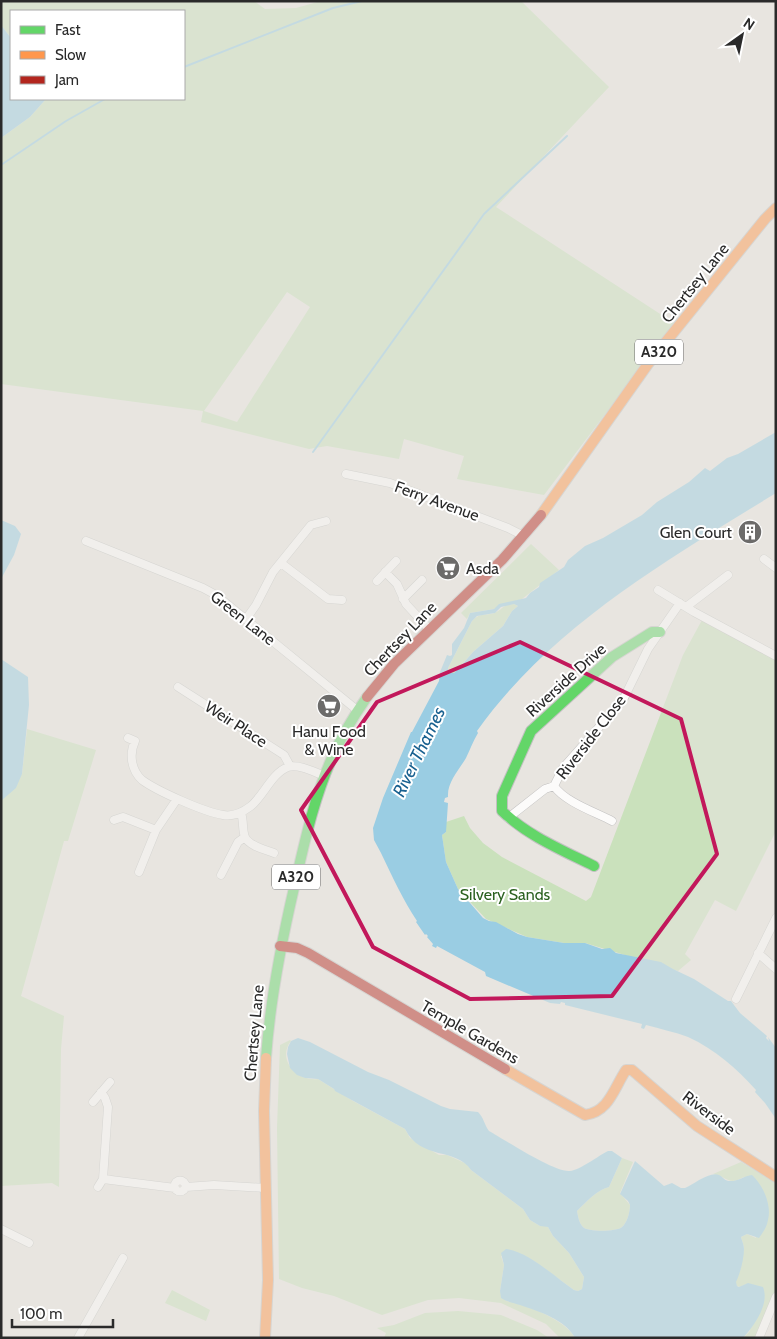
<svg xmlns="http://www.w3.org/2000/svg" width="777" height="1339" font-family="Cabin,sans-serif">
<style>
.green{fill:#cae1bc;fill-rule:evenodd}
.water{fill:#9acde3;fill-rule:evenodd}
.lines{fill:none;stroke-linecap:round;stroke-linejoin:round}
.stream{stroke:#9acde3;stroke-width:2}
.street-casing{stroke:#c2c1c1;stroke-width:9}
.fast-casing{stroke:#c2c1c1;stroke-width:12}
.slow-casing{stroke:#c2c1c1;stroke-width:12}
.jam-casing{stroke:#c2c1c1;stroke-width:12}
.street{stroke:#fcfbfa;stroke-width:8}
.fast{stroke:#63d668;stroke-width:10}
.slow{stroke:#ff974d;stroke-width:10}
.jam{stroke:#b3261e;stroke-width:10}
.marked{fill:none;stroke:#c2185b;stroke-width:4;stroke-linejoin:round}
.labels{text-anchor:middle;dominant-baseline:central;stroke-width:4;stroke-linejoin:round;paint-order:stroke}
.shield{fill:#fff;stroke:#6a6a6a;stroke-width:1}
.shield-label{font-size:15px;font-weight:bold;fill:#2a2a2a}
.street-label{font-size:16px;fill:#2a2a2a;stroke:#fff}
.poi-label{font-size:16px;fill:#2a2a2a;stroke:#fff;text-anchor:end}
.park-label{font-size:16px;fill:#2b6120;stroke:#fff}
.water-label{font-size:18px;font-style:italic;fill:#196190;stroke:#fff}
</style>
<rect width="100%" height="100%" fill="#e8e5e0"/>
<path class="green" d="M 1,1 L 254,1 L 265,9 L 296,8 L 321,1 L 521,1 L 609,87 L 496,207 L 674,323 L 544,495 L 457,479 L 464,456 L 404,439 L 399,459 L 327,446 L 309,449 L 201,422 L 203,411 L 1,384 L 1,138 L 30,117 L 46,99 L 184,99 L 184,11 L 11,11 L 11,38 L 1,25 ZM 287,292 L 310,307 L 237,422 L 204,411 Z
M 531,544 L 559,570 L 522,599 L 494,609 L 470,613 L 467,619 L 461,613 Z
M 507,605 L 514,604 L 518,606 L 512,611 L 503,626 L 473,652 L 454,673 L 448,673 L 448,668 L 472,621 C 481,611 488,617 496,612 C 501,610 502,607 507,605 Z
M 702,620 L 776,660 L 776,831 L 736,911 L 715,900 L 685,954 L 691,960 L 678,971 L 585,943 L 564,943 L 527,937 L 486,919 L 458,889 L 446,862 L 442,835 L 446,832 L 446,822 L 464,816 L 470,828 L 483,843 L 502,857 L 586,901 L 591,897 L 683,655 Z
M 27,729 L 96,750 L 68,841 L 64,841 L 21,996 L 64,1016 L 61,1049 L 59,1187 L 52,1183 L 1,1186 L 1,800 L 22,774 Z
M 290,1040 L 291,1041 C 276,1060 298,1082 318,1079 L 353,1101 L 405,1129 L 410,1138 L 439,1155 L 447,1155 L 467,1164 L 471,1170 L 523,1209 L 530,1220 L 540,1226 L 546,1226 L 548,1227 L 553,1236 L 569,1253 L 584,1277 L 582,1289 L 578,1291 L 574,1290 L 534,1261 L 501,1256 L 504,1265 L 500,1291 L 506,1301 C 525,1304 566,1320 575,1338 L 560,1338 L 546,1324 L 501,1303 L 459,1298 L 428,1300 L 382,1315 L 334,1296 L 302,1288 L 279,1279 L 277,1128 L 280,1045 Z
M 622,1158 L 633,1162 L 620,1193 L 630,1205 C 630,1212 627,1223 622,1227 C 616,1232 588,1232 583,1227 C 579,1223 578,1216 577,1211 C 586,1202 597,1190 609,1187 Z
M 741,1162 L 776,1183 L 776,1298 L 763,1338 L 743,1338 L 750,1331 L 746,1284 L 740,1287 L 737,1286 L 735,1282 L 741,1267 L 744,1247 L 741,1237 L 747,1234 L 756,1238 L 744,1177 C 728,1186 728,1177 713,1174 Z
M 172,1290 L 210,1310 L 206,1321 L 165,1303 Z
M 458,1311 L 501,1315 L 537,1330 L 549,1338 L 384,1338 L 386,1333 L 377,1328 L 394,1325 L 425,1313 Z"/>
<path class="water" d="M 1,25 L 11,38 L 11,99 L 46,99 L 30,117 L 1,138 Z
M 776,432 L 776,493 C 664,562 551,627 477,731 L 478,733 C 473,741 470,750 466,758 C 459,770 447,782 448,797 L 445,798 L 444,802 L 448,803 L 446,832 L 442,835 L 446,862 L 458,889 L 483,918 L 489,921 L 496,922 L 518,934 L 527,937 L 564,943 L 585,943 L 602,949 L 610,948 L 616,953 L 661,962 L 673,969 L 694,979 L 728,1001 L 731,1001 L 740,1013 L 767,1036 L 766,1038 L 769,1041 L 768,1037 L 776,1048 L 776,1119 L 765,1103 L 755,1092 L 756,1090 C 736,1068 716,1050 688,1037 C 675,1032 660,1029 646,1025 L 644,1029 L 641,1028 L 642,1024 L 565,1005 L 565,1003 L 561,1002 L 560,1004 L 550,1003 L 486,976 L 485,972 L 437,946 L 436,948 L 432,946 L 433,944 L 427,937 L 428,936 L 426,934 L 425,935 L 416,922 L 417,921 C 403,900 393,878 381,853 L 374,840 L 373,828 L 383,798 L 411,732 L 412,732 L 439,681 L 440,672 L 447,655 L 450,656 L 452,655 L 452,644 L 464,628 L 470,613 L 494,609 L 499,604 L 526,598 L 530,593 L 539,587 L 540,583 L 564,567 L 568,560 L 585,546 L 603,538 L 642,515 L 657,502 L 689,482 L 705,468 L 710,471 L 727,458 L 738,454 ZM 514,604 L 518,606 L 512,611 L 503,626 L 473,652 L 459,668 L 454,673 L 448,673 L 448,668 L 472,621 L 477,616 L 495,613 L 501,607 Z
M 1,520 L 15,526 L 21,534 L 14,555 L 1,579 Z
M 1,659 L 28,677 L 29,705 L 22,774 L 16,788 L 1,801 Z
M 298,1038 L 310,1042 L 368,1072 L 389,1080 L 441,1106 L 450,1109 L 478,1112 C 484,1118 484,1124 489,1131 C 505,1140 555,1173 570,1171 C 580,1170 598,1156 608,1151 L 612,1151 L 622,1158 L 609,1187 C 597,1190 586,1202 577,1211 C 578,1216 579,1223 583,1227 C 588,1232 616,1232 622,1227 C 627,1223 630,1212 630,1205 L 628,1201 L 620,1194 L 635,1161 L 664,1186 L 672,1183 L 681,1188 L 685,1188 C 694,1184 710,1171 719,1175 C 723,1177 725,1181 729,1181 C 737,1182 744,1176 752,1175 C 763,1185 772,1205 768,1220 C 767,1227 763,1232 759,1238 L 747,1234 L 741,1237 C 742,1241 744,1245 744,1249 C 744,1259 740,1274 736,1282 L 737,1286 L 739,1287 L 748,1283 L 763,1287 C 770,1304 754,1326 743,1338 L 575,1338 C 566,1320 538,1311 520,1305 C 514,1303 507,1302 501,1298 L 500,1291 L 504,1265 L 501,1253 L 506,1249 C 529,1252 555,1277 574,1290 L 578,1291 L 582,1289 L 584,1277 L 569,1253 L 553,1236 L 548,1227 L 540,1226 L 530,1220 L 523,1209 L 471,1170 C 456,1147 421,1161 405,1129 L 335,1091 L 334,1089 L 318,1079 L 305,1078 L 297,1075 L 290,1068 L 287,1054 L 288,1047 L 291,1041 Z"/>
<g class="lines">
<path class="stream" d="M 184,67 L 333,8 L 362,1
M 1,165 L 66,121 L 105,99
M 313,452 L 484,214 L 567,136"/>
<g class="street-casing">
<path id="street" d="M 346,474 L 390,483 L 508,528 L 524,536
M 86,541 L 203,588 L 216,595 L 357,710
M 764,559 L 776,568
M 281,563 L 328,599 L 342,600
M 385,572 L 397,584 L 406,604 L 429,629
M 377,581 L 396,561
M 658,590 L 694,612 L 776,656
M 403,599 L 422,580
M 686,607 L 728,575
M 246,619 L 256,605 L 273,572 L 311,525 L 326,521
M 178,687 L 284,755 L 290,766
M 128,738 L 135,741 C 129,754 131,770 142,780 C 157,791 204,812 223,815 C 233,817 243,812 251,806 C 264,795 272,773 288,767 C 299,764 314,772 325,776
M 241,813 C 244,821 242,830 245,837 C 249,846 266,850 274,853
M 508,818 L 545,789 L 554,786
M 114,820 L 123,817 L 156,830
M 612,821 C 595,812 565,802 554,786 L 563,768 L 623,700 L 648,649 L 680,603
M 139,872 L 156,830 L 177,799
M 221,875 L 238,842 L 245,837
M 758,953 L 776,969
M 736,999 L 776,918
M 93,1102 L 110,1082
M 103,1179 L 175,1188
M174.5 1186a5.5 5.5 0 1 1 11 0a5.5 5.5 0 1 1-11 0Z
M 98,1187 L 103,1179 L 108,1107 L 105,1098 L 101,1092
M 186,1187 L 214,1185 L 266,1188
M 1,1229 L 29,1243
M 78,1338 L 123,1258
M 759,1338 L 776,1297"/>
</g>
<g class="fast-casing">
<path id="fast" d="M 594,866 C 562,850 528,836 502,811 L 502,796 L 531,731 L 612,657 L 652,632 L 660,632
M 266,1058 C 270,1000 281,944 294,888 C 304,845 313,801 331,760 C 341,737 353,717 367,697"/>
</g>
<g class="slow-casing">
<path id="slow" d="M 541,515 L 648,364 L 765,219 L 776,208
M 505,1069 L 585,1115 C 609,1112 614,1088 626,1070 L 632,1070 L 697,1126 L 776,1177
M 265,1338 L 268,1280 L 264,1111 L 266,1058"/>
</g>
<g class="jam-casing">
<path id="jam" d="M 367,697 L 394,664 L 502,560 L 541,515
M 280,946 L 297,948 L 308,953 L 505,1069"/>
</g>
<use href="#street" class="street"/>
<use href="#fast" class="fast"/>
<use href="#slow" class="slow"/>
<use href="#jam" class="jam"/>
</g>
<path d="M0 0H777V1339H0ZM 520,642 L 681,719 L 717,854 L 612,996 L 470,999 L 373,947 L 301,810 L 377,702 Z" fill="#e8e5e0" fill-opacity=".55" fill-rule="evenodd"/>
<path class="marked" d="M 520,642 L 681,719 L 717,854 L 612,996 L 470,999 L 373,947 L 301,810 L 377,702 Z"/>
<defs>
<g id="building-disc" transform="scale(1.25)"><circle r="9.5" fill="#6c6b6a" stroke="#fff"/><path d="M-4-6H4V6H1V3H-1V6H-4ZM-2.5-4.3h1.7v1.8h-1.7ZM.8-4.3h1.7v1.8H.8ZM-2.5-1h1.7V.8h-1.7ZM.8-1h1.7V.8H.8Z" fill="#fff"/></g>
<g id="supermarket-disc" transform="scale(1.25)"><circle r="9.5" fill="#6c6b6a" stroke="#fff"/><path d="M-6-5.5h2.5l.6 2H6L4.5 2H-2.5L-4.4-4H-6ZM-1.5 3.2a1.3 1.3 0 1 0 .1 0ZM3 3.2a1.3 1.3 0 1 0 .1 0Z" fill="#fff"/></g>
</defs>
<g fill-rule="evenodd">
<use href="#building-disc" x="750" y="532"/>
<use href="#supermarket-disc" x="448" y="568"/>
<use href="#supermarket-disc" x="329" y="706"/>
</g>
<g class="labels">
<g class="shield">
<rect x="635" y="339.5" width="48" height="25" rx="4"/>
<rect x="272" y="864.5" width="48" height="25" rx="4"/>
</g>
<g class="shield-label">
<text x="659" y="352">A320</text>
<text x="296" y="877">A320</text>
</g>
<g class="street-label">
<text transform="translate(695 283) rotate(-51)">Chertsey Lane</text>
<text transform="translate(437 501) rotate(20)">Ferry Avenue</text>
<text transform="translate(243 618) rotate(38)">Green Lane</text>
<text transform="translate(400 639) rotate(-46)">Chertsey Lane</text>
<text transform="translate(566 680) rotate(-42)">Riverside Drive</text>
<text transform="translate(236 724) rotate(33)">Weir Place</text>
<text transform="translate(591 737) rotate(-52)">Riverside Close</text>
<text transform="translate(470 1032) rotate(30)">Temple Gardens</text>
<text transform="translate(254 1033) rotate(-85)">Chertsey Lane</text>
<text transform="translate(709 1113) rotate(37)">Riverside</text>
</g>
<g class="poi-label">
<text x="732" y="532">Glen Court</text>
<text x="466" y="568" text-anchor="start">Asda</text>
<text x="329" y="731" text-anchor="middle">Hanu Food<tspan x="329" dy="18">&amp; Wine</tspan></text>
</g>
<g class="park-label">
<text x="505" y="894">Silvery Sands</text>
</g>
<g class="water-label">
<text transform="translate(419 752) rotate(-64)">River Thames</text>
</g>
</g>
<rect width="777" height="1339" fill="none" stroke="#2a2a2a" stroke-width="5"/>
<rect x="10" y="10" width="175" height="90" fill="#ffffff" stroke="#aaaaaa"/>
<rect x="20" y="26" width="25" height="8" fill="#63d668" stroke="#aaaaaa"/>
<text x="55" y="35" font-size="15" fill="#2a2a2a">Fast</text>
<rect x="20" y="51" width="25" height="8" fill="#ff974d" stroke="#aaaaaa"/>
<text x="55" y="60" font-size="15" fill="#2a2a2a">Slow</text>
<rect x="20" y="76" width="25" height="8" fill="#b3261e" stroke="#aaaaaa"/>
<text x="55" y="85" font-size="15" fill="#2a2a2a">Jam</text>
<g transform="translate(742 35) rotate(33)" stroke="#ffffff" stroke-width="4" paint-order="stroke">
<path d="M0-4L9 19L0 12L-9 19Z" fill="#2a2a2a"/>
<text y="-8" font-size="14" font-weight="bold" text-anchor="middle" fill="#2a2a2a">N</text>
</g>
<path d="M12 1319v8h101v-8" fill="none" stroke="#2a2a2a" stroke-width="2.5"/>
<text x="20" y="1319" font-size="15" fill="#2a2a2a" stroke="#ffffff" stroke-width="4" paint-order="stroke">100 m</text>
</svg>
